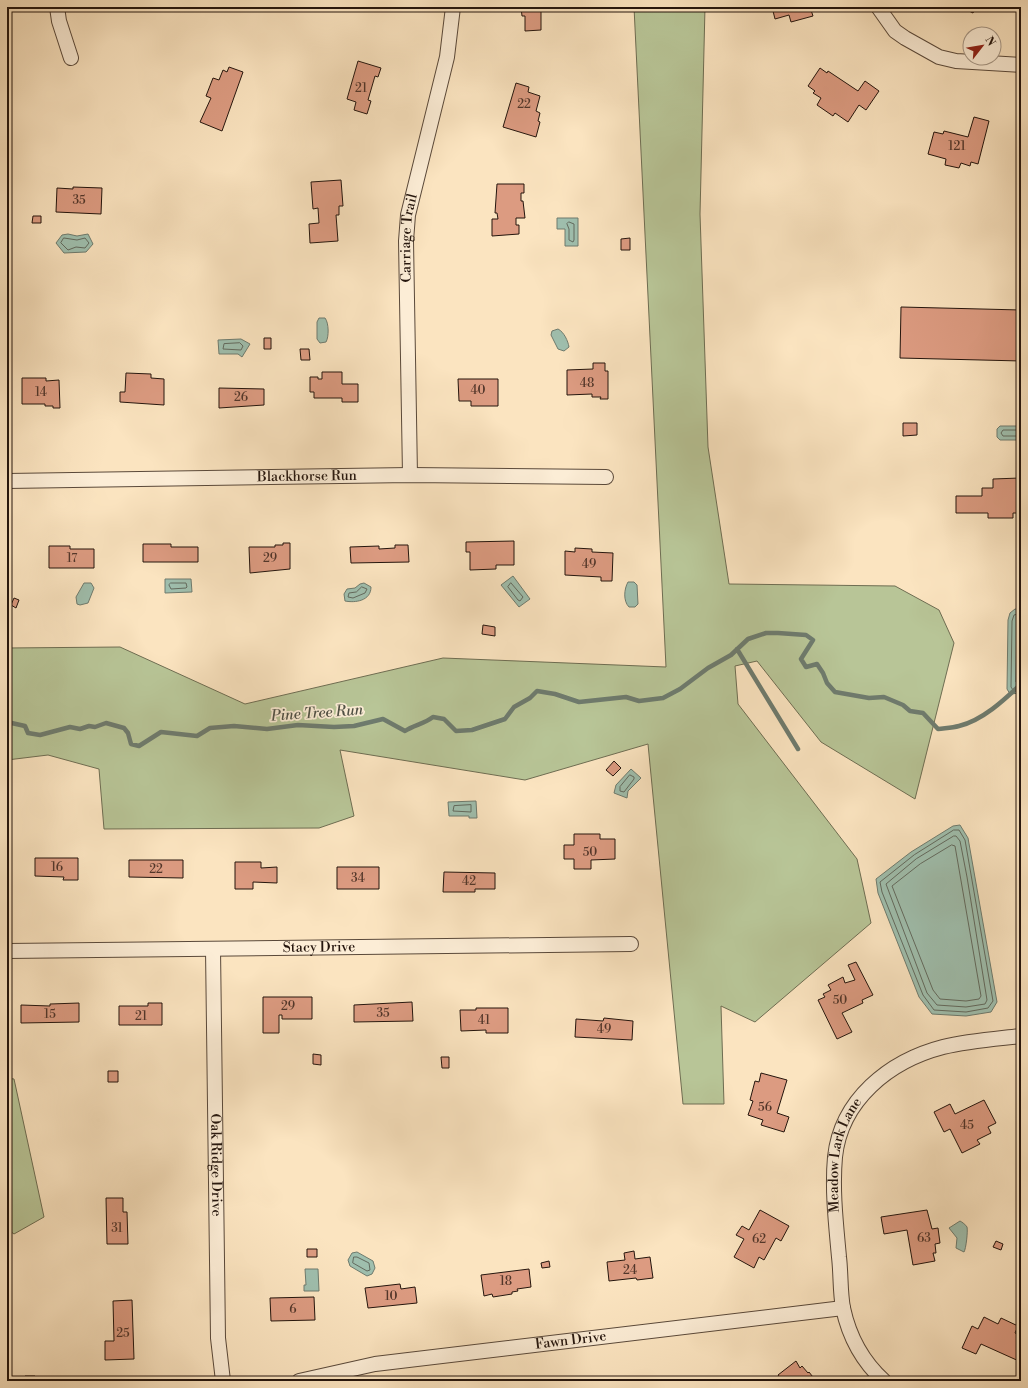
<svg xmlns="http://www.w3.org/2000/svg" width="1028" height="1388" font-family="'Libre Bodoni',serif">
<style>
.green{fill:#b8c597;stroke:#6e6d52}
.water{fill:#9fbfae;stroke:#6e7b6e}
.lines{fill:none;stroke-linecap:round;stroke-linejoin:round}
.shore{stroke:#626a5e;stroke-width:1}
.stream{stroke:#6e7b6e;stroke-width:4.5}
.building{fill:#dc9b81;stroke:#24150d}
.minor-casing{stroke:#5a493a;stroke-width:16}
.minor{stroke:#fcedd6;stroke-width:14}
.labels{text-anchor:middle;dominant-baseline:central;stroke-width:3.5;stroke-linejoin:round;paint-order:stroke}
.number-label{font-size:12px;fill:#52362a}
.street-label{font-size:14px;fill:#24150d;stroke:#fcedd6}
.water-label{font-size:15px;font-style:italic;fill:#4f5045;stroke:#fcedd6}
</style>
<rect width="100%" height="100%" fill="#fbe4c0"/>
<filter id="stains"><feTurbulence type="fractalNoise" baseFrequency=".005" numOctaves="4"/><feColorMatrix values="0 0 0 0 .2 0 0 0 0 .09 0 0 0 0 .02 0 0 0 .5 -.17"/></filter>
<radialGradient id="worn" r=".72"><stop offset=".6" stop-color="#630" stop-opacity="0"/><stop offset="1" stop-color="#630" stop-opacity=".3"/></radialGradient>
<path class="green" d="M 634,7 L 705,7 L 700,214 L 708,447 L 729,584 L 895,586 L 939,610 L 954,643 L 915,799 L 821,742 L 757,661 L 735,666 L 738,704 L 857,859 L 871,923 L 755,1022 L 721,1006 L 724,1104 L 683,1104 L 648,744 L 525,780 L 340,750 L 354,816 L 319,828 L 104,829 L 99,769 L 48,755 L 7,760 L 7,648 L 120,647 L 245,704 L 443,658 L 666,667 Z
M 7,1078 L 14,1079 L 44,1217 L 14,1234 L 7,1229 Z"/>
<path class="water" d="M 557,218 L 578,218 L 578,246 L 565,246 L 565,229 L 557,229 Z
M 68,234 L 77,236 L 88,234 L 93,244 L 86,252 L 64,253 L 56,243 L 62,235 Z
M 319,318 L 325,318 C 329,323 329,337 326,342 L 320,343 L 317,339 L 317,322 Z
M 558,329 C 564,332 568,341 569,347 L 564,351 L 558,349 L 551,335 L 552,331 Z
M 241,339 L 250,344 L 242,357 L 238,354 L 219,354 L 218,340 Z
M 1000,426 L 1021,426 L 1021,440 L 1000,440 L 997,437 L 997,429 Z
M 513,576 L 530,599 L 519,607 L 501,585 Z
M 165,579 L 191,579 L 192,592 L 165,593 Z
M 628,582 L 634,582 L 637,585 L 638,604 L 635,607 L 629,607 C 623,601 624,589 628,582 Z
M 84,583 L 91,583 L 94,588 L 88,603 L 80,605 L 77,604 L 76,597 Z
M 364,583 L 371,587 C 371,601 355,603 345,601 L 344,594 L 347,589 L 355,588 L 360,584 Z
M 1015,609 L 1021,609 L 1021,693 L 1010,694 L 1007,689 L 1008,620 L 1010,613 Z
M 631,769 L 641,778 L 628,791 L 627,798 L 614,793 L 616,785 Z
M 476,801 L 477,818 L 469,818 L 469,816 L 449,816 L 448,802 Z
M 960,825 L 968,838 L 997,1002 L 991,1012 L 966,1016 L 932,1014 L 919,997 L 878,893 L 876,879 L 911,852 L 953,826 Z
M 960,1221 C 962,1222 966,1225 967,1227 C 968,1231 966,1249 964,1252 L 956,1248 L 957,1238 L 949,1228 Z
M 357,1252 L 373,1261 L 375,1268 L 372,1274 L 367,1276 L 350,1266 L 348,1260 L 352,1253 Z
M 305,1269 L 318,1269 L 319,1291 L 304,1291 L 304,1285 L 306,1285 Z"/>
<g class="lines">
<path class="shore" d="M 569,222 L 574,224 L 574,240 L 573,242 L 569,240 L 569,229 L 567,224 Z
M 64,238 L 77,240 L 85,238 L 89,243 L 85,248 L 76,247 L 68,250 L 61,243 Z
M 240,343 L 243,346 L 241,350 L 223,349 L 224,344 Z
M 1021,430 L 1003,430 L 1001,433 L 1003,436 L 1021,436
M 171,583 L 186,583 L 187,587 L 186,588 L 171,589 L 169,585 Z
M 511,583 L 523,597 L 520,601 L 518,600 L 508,587 Z
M 362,587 L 367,589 L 365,593 L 353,598 L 348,597 L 349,593 L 356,592 Z
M 1021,613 L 1014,615 L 1012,621 L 1011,687 L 1013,690 L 1021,689
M 1021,618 L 1018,619 L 1017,621 L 1016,682 L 1021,684
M 630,775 L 634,777 L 634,779 L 624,792 L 620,791 L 620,787 Z
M 471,805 L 471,812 L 453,811 L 454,806 Z
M 954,830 L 959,830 L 965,840 L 993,1001 L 988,1008 L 966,1012 L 934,1010 L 923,995 L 882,892 L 880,882 L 914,855 Z
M 954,836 L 956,836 L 960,841 L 967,877 L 987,1000 L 985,1004 L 966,1007 L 937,1005 L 927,993 L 886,884 L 916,859 Z
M 952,845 L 955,846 L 981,996 L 979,999 L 966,1001 L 940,999 L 933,990 L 892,886 L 920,864 Z
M 354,1257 L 357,1257 L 369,1263 L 370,1270 L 367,1271 L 353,1263 Z"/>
<path class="stream" d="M 737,649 L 798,749
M 7,722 L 25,726 L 28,733 L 40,735 L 70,727 L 80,729 L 89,726 L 95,727 L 106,723 L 124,728 L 128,733 L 131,744 L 139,746 L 161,732 L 197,736 L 210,728 L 234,726 L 267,729 L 298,725 L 334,727 L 354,726 L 383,719 L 405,731 C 414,725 424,724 433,717 L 444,719 L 456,731 L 472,730 L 505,719 L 514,707 L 530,698 L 537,691 L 555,694 L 579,702 L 626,697 L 639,701 L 663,698 L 680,689 L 708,668 L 731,655 L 748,639 L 766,633 L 778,633 L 806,635 L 813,640 L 801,659 L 806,667 L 817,664 L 823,673 L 827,683 L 835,692 L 869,698 L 884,697 L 903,705 L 910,711 L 923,713 L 938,729 C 945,728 952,728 959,726 C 983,720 1004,700 1021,684"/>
</g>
<path class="building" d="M 521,7 L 541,7 L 541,30 L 525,31 L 525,16 L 522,16 Z
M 772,7 L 810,7 L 813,16 L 791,22 L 789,15 L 775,19 Z
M 961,7 L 976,7 L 973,13 Z
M 358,61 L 381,68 L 378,77 L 375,76 L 368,100 L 371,101 L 367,114 L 354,110 L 356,102 L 347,99 Z
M 229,67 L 243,72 L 222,131 L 200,122 L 211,98 L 206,96 L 213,78 L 219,80 L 223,70 L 227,72 Z
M 820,68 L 827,73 L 828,71 L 858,91 L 865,81 L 879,91 L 866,110 L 859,105 L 848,122 L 835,113 L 833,116 L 817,105 L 821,98 L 813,93 L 815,91 L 808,86 Z
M 516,83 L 529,87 L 528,92 L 540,96 L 536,111 L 540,113 L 538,121 L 540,122 L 536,137 L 503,127 Z
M 974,117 L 989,121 L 978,164 L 971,162 L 970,166 L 961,163 L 959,168 L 945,165 L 946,159 L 928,154 L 934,132 L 943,134 L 944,131 L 968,137 Z
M 341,180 L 343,206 L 339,206 L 339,215 L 336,215 L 338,241 L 310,243 L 309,224 L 319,223 L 318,208 L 313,209 L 311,182 Z
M 497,184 L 524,184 L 524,193 L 521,193 L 521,201 L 523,201 L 525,218 L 516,218 L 516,225 L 519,225 L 519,234 L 492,236 L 492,219 L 498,219 L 497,213 L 495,213 Z
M 73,187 L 102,188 L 101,214 L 56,212 L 57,188 L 73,189 Z
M 33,216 L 41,216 L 41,223 L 32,223 Z
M 630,238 L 630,250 L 621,250 L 621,239 Z
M 901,307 L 1021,310 L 1021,361 L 900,358 Z
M 264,338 L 271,338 L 271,349 L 264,349 Z
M 300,349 L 309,349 L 310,360 L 301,360 Z
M 593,363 L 605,363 L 605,371 L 608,371 L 608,399 L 600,399 L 601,397 L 592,397 L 592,394 L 567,395 L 567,370 L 593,369 Z
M 322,372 L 342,372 L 342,384 L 358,384 L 358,402 L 342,402 L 342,398 L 314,398 L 314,392 L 310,392 L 310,377 L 318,377 L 318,379 L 322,379 Z
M 126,373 L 151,374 L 151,378 L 164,379 L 164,405 L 120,402 L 120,392 L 125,392 Z
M 22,378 L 46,378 L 46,381 L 59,380 L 60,408 L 53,408 L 53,406 L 45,406 L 45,404 L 22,404 Z
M 458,379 L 498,379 L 498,406 L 471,406 L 471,401 L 459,401 Z
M 219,388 L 264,389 L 264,405 L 219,408 Z
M 903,423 L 917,423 L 917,435 L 903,436 Z
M 1020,478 L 1021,506 L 1018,506 L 1018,513 L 1013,513 L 1013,518 L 988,518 L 988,513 L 956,513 L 956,496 L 982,496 L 982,488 L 993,488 L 993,479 Z
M 514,541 L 514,565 L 496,565 L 496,569 L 470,570 L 470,552 L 466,552 L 466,542 Z
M 283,543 L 290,543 L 290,569 L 250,573 L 249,547 L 275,547 L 275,545 L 283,545 Z
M 143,544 L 171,544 L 171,547 L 198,547 L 198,562 L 143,562 Z
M 395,545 L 408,545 L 409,562 L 351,563 L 350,547 L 379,546 L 379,549 L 395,548 Z
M 49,546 L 70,546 L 70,549 L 94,549 L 94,568 L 49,568 Z
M 575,548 L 592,549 L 592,552 L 613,553 L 612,581 L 601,581 L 601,577 L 565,575 L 565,551 L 575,552 Z
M 14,598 L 19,600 L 16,608 L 11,605 Z
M 483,625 L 495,627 L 495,636 L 482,634 Z
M 614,761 L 621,768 L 613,776 L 606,770 Z
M 574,834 L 600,834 L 600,839 L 615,839 L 615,859 L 591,860 L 591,869 L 574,869 L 574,859 L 564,859 L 564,845 L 574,845 Z
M 35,858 L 78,858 L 78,880 L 63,880 L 64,877 L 35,876 Z
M 129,860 L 183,860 L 183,878 L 129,877 Z
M 235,862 L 261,862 L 261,868 L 277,867 L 277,883 L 253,882 L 253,889 L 235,889 Z
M 337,867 L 379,867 L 379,889 L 337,889 Z
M 444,872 L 495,873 L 495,889 L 475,889 L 475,892 L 443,892 Z
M 856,962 L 873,995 L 862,1000 L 863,1003 L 842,1013 L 852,1032 L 837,1039 L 818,1000 L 825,997 L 823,994 L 831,990 L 828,985 L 843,977 L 845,983 L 855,980 L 848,965 Z
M 263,997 L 312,997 L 312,1019 L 282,1019 L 282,1015 L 279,1015 L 279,1033 L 263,1033 Z
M 412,1002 L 413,1021 L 354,1022 L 354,1005 Z
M 79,1003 L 79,1022 L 21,1023 L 21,1005 L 50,1006 L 50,1004 Z
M 148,1003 L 162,1003 L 162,1025 L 119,1025 L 119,1006 L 148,1006 Z
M 476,1008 L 508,1008 L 508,1033 L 486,1033 L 486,1030 L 461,1031 L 460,1010 L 476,1010 Z
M 604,1018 L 633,1021 L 632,1040 L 575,1037 L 576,1019 L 603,1021 Z
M 313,1054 L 321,1055 L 321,1065 L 313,1064 Z
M 441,1057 L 449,1057 L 449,1068 L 442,1068 Z
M 108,1071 L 118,1071 L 118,1082 L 108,1082 Z
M 761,1073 L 787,1080 L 777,1113 L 789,1117 L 784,1132 L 761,1125 L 763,1120 L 748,1115 L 753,1101 L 750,1100 L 755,1081 L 759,1082 Z
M 984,1100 L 996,1123 L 988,1127 L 991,1133 L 977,1140 L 980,1144 L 962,1153 L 950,1129 L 944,1132 L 934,1112 L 950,1104 L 955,1114 Z
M 106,1198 L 123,1198 L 123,1212 L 127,1212 L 128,1244 L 107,1244 Z
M 760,1210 L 789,1226 L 781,1241 L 776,1238 L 764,1260 L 759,1257 L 754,1268 L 734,1257 L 744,1239 L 736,1235 L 742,1226 L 749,1230 Z
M 927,1210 L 932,1229 L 938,1228 L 940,1243 L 935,1244 L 936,1253 L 933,1253 L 935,1261 L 913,1265 L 907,1230 L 884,1234 L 881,1217 Z
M 996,1241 L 1003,1244 L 1001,1250 L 993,1247 Z
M 307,1249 L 317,1249 L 317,1257 L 307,1257 Z
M 634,1251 L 635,1259 L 650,1257 L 653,1278 L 637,1280 L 636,1278 L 609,1281 L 607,1262 L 625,1260 L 624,1253 Z
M 549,1261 L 550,1267 L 542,1268 L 541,1263 Z
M 529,1269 L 531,1287 L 517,1289 L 518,1291 L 512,1292 L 512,1294 L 493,1297 L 492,1294 L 484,1296 L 481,1275 Z
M 400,1284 L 401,1289 L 415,1287 L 417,1303 L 368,1308 L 365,1288 Z
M 314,1297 L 315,1320 L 271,1321 L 270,1298 Z
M 132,1300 L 134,1359 L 105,1360 L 105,1341 L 114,1341 L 113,1301 Z
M 984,1317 L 998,1324 L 1001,1318 L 1018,1326 L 1015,1333 L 1021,1336 L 1021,1362 L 981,1344 L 976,1354 L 962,1348 L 972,1326 L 978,1329 Z
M 796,1361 L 800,1368 L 802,1366 L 808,1373 L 809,1372 L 816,1381 L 782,1381 L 778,1375 Z
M 25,1376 L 35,1376 L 36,1381 L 25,1381 Z"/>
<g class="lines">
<g class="minor-casing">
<g id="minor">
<path d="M 57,7 L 59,21 L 71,58"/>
<path d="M 878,7 L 895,31 L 905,38 L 939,57 L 956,61 L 1021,65"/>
<path id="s1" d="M 410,475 L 406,241 L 408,215 L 447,57 L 453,7"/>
<path id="s2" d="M 7,481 L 410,475 L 606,477"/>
<path id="s3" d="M 213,949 L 218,1338 L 223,1381"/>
<path id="s4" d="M 7,951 L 631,944"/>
<path id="s5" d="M 299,1381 L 375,1364 L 843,1308"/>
<path id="s6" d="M 884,1381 C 863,1362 849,1336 843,1308 C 840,1292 841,1274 839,1257 C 836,1224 832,1190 835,1157 C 841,1100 889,1061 943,1047 C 968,1041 995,1039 1021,1036"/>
</g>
</g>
<use href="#minor" class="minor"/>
</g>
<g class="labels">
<g class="number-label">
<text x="361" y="88">21</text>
<text x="524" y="104">22</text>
<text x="957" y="146">121</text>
<text x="79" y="200">35</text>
<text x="587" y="383">48</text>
<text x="478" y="390">40</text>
<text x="41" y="392">14</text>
<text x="241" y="397">26</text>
<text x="72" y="558">17</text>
<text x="270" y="558">29</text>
<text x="589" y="564">49</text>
<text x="590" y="852">50</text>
<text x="57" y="867">16</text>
<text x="156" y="869">22</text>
<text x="358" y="878">34</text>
<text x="469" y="881">42</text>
<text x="840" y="1000">50</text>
<text x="288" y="1006">29</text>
<text x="383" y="1013">35</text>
<text x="50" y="1014">15</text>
<text x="141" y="1016">21</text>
<text x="484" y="1020">41</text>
<text x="604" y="1029">49</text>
<text x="765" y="1107">56</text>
<text x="967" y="1125">45</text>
<text x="117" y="1228">31</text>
<text x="924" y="1238">63</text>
<text x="759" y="1239">62</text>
<text x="630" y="1270">24</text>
<text x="506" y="1281">18</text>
<text x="391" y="1296">10</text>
<text x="293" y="1309">6</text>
<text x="123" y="1333">25</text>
</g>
<g class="street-label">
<text stroke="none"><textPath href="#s1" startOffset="237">Carriage Trail</textPath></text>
<text stroke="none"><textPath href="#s2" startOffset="300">Blackhorse Run</textPath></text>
<text stroke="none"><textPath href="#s4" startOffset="312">Stacy Drive</textPath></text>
<text stroke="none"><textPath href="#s6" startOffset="240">Meadow Lark Lane</textPath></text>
<text stroke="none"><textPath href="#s3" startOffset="216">Oak Ridge Drive</textPath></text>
<text stroke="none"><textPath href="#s5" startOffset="275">Fawn Drive</textPath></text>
</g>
<g class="water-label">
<text transform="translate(317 713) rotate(-4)">Pine Tree Run</text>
</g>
</g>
<rect width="1028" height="1388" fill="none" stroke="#fbe4c0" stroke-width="24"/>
<rect x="8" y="8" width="1012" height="1372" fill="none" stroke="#24150d" stroke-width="2"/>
<rect x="12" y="12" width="1004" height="1364" fill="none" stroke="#24150d"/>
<g transform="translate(982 46) rotate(59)"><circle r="19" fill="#fcedd6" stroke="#a69786"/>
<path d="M0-3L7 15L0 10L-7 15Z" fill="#8f2418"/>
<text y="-6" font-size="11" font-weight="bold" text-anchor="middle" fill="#24150d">N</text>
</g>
<rect width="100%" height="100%" filter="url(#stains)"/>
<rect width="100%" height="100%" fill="url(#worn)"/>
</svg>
